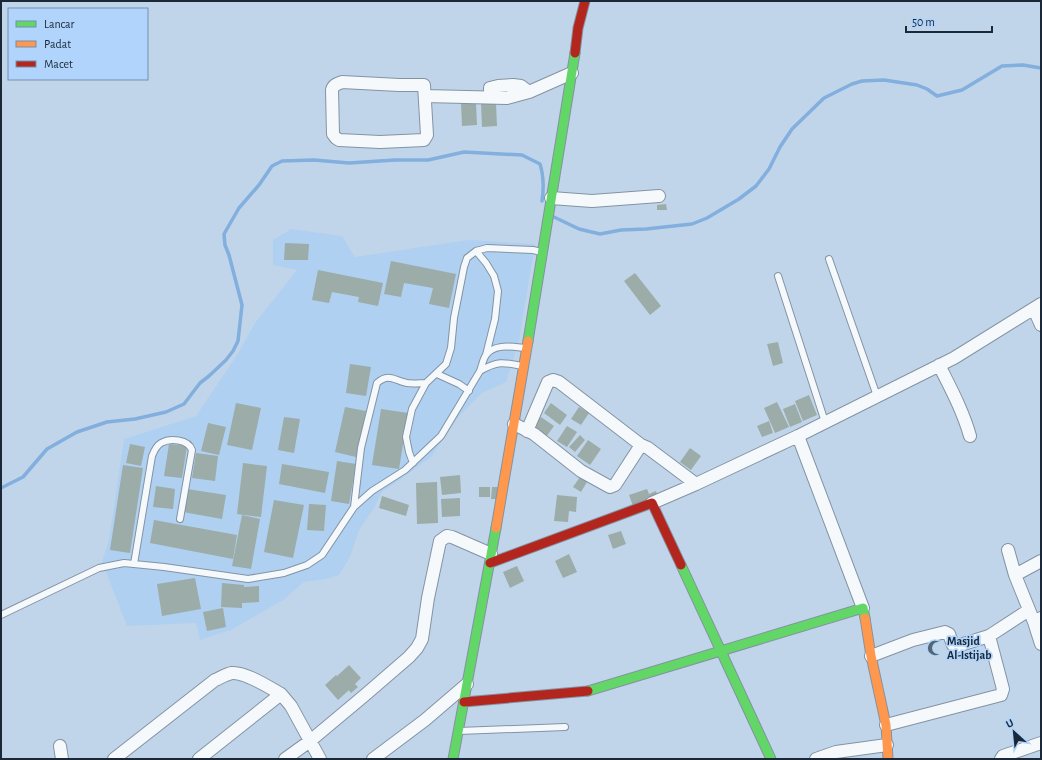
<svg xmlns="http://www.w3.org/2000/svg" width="1042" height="760" font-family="'Alegreya Sans',sans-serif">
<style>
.built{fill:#afd0f1}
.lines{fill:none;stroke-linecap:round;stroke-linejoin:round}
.stream{stroke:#82afdd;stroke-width:3.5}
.building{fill:#9caca8}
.lane-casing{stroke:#8393a3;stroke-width:8}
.street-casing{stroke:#8393a3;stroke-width:14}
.fast-casing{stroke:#8393a3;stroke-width:11}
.slow-casing{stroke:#8393a3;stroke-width:11}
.jam-casing{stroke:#8393a3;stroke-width:11}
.lane{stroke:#f6f9fc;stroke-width:6}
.street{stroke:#f6f9fc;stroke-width:12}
.fast{stroke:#63d668;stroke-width:9}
.slow{stroke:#ff974d;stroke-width:9}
.jam{stroke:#b3261e;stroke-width:9}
.labels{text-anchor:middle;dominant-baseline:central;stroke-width:3.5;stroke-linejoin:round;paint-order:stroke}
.poi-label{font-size:12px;font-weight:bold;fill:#1a2837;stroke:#b0d4fb;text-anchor:start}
</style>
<rect width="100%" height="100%" fill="#c1d5ea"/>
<path class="built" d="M 291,229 L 342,236 L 355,257 L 468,240 L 535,244 L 519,341 L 506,382 L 482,393 L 460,415 L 431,457 L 394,484 L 382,492 L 374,508 L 359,530 L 350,557 L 339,575 L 326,579 L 304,582 L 283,600 L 231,630 L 200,640 L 196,623 L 127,626 L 102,562 L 109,540 L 124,439 L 196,416 L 237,355 L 255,323 L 297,270 L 273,265 L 273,240 Z"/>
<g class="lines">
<path class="stream" d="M 554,217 L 579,229 L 600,234 L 621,230 L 646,229 L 692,224 L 707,218 L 739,199 L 756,186 L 769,169 L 780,147 L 792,129 L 824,98 L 852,84 L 862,81 L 884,80 L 917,85 L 927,89 L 937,96 L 962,90 L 1002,66 L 1023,65 L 1041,68
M 1,488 L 23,477 L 47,449 L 77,432 L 107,422 L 135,419 L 166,412 L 184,404 L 200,383 L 209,376 L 226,360 L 233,351 L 238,341 L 242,305 L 229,255 L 225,245 L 224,234 L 239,208 L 259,185 L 272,166 L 282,161 L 314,160 L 349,163 L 395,160 L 428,160 L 464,152 L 522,155 L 540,164 C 544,177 544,188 542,201"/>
</g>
<path class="building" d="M 476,102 L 477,125 L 462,126 L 461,103 Z
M 481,103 L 496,103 L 497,126 L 482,127 Z
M 666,204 L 667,210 L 657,210 L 657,205 Z
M 285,243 L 309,244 L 308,260 L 284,260 Z
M 391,261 L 456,274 L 449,308 L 429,304 L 433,288 L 404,283 L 401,297 L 384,294 Z
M 318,270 L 383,283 L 378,306 L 358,302 L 359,297 L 332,292 L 329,303 L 312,300 Z
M 635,273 L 661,306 L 650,315 L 624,281 Z
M 778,342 L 783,363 L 773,366 L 767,344 Z
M 350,364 L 371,367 L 366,396 L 346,393 Z
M 809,395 L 817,415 L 803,421 L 795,401 Z
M 777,402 L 789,427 L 775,433 L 764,408 Z
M 236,403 L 261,408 L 252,450 L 227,445 Z
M 551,403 L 567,415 L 560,425 L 544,413 Z
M 795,404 L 802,422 L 790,427 L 783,409 Z
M 345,407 L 366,411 L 356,457 L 335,452 Z
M 579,407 L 589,413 L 581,425 L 571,419 Z
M 381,409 L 408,413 L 399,469 L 372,465 Z
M 284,417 L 300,419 L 294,453 L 278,450 Z
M 541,417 L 554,426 L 546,437 L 533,427 Z
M 769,421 L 773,433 L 762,437 L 757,426 Z
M 208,423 L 226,427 L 219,455 L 201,451 Z
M 567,426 L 577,432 L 567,447 L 557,441 Z
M 580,435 L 585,440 L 575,452 L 569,447 Z
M 588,440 L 601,449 L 590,465 L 577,456 Z
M 130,444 L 145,447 L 141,466 L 126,463 Z
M 169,444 L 187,446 L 182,478 L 164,476 Z
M 690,448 L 701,456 L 691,470 L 680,462 Z
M 196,453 L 218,456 L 215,481 L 192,478 Z
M 337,461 L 356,464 L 349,504 L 331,501 Z
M 243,463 L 267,466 L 261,517 L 237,514 Z
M 282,464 L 329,472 L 325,493 L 279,484 Z
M 123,465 L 143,468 L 130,553 L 110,550 Z
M 460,475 L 461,493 L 442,495 L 440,477 Z
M 580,477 L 587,482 L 581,492 L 573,487 Z
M 437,482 L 438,523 L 417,524 L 416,483 Z
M 156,486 L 175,489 L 173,509 L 153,507 Z
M 479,487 L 490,487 L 490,497 L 479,497 Z
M 492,487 L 500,487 L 500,499 L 491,499 Z
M 187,489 L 226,495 L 222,519 L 183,512 Z
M 647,489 L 649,494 L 656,491 L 658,498 L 633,506 L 629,495 Z
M 557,495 L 577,497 L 576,512 L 569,511 L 568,522 L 554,521 Z
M 382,496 L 409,505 L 406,516 L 379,508 Z
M 460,498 L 460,516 L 442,517 L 441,499 Z
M 274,500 L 304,505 L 293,558 L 264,552 Z
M 309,504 L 326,505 L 324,531 L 307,530 Z
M 242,515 L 260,519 L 251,569 L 232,566 Z
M 154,520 L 237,535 L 233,559 L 150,543 Z
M 621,531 L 626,544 L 613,549 L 608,535 Z
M 569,554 L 577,572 L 563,578 L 555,561 Z
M 517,566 L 524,581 L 510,588 L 503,572 Z
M 195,578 L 201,609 L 162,616 L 157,584 Z
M 222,583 L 244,585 L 244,587 L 259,586 L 259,602 L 242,603 L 242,608 L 221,607 Z
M 223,608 L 226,627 L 207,631 L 203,612 Z
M 349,665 L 361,678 L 355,684 L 358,687 L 351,693 L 337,676 Z
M 336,675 L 349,690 L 338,700 L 325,685 Z"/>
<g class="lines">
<g class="lane-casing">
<path id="lane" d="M 476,251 L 486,263 L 494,276 L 498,291 L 495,319 L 486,355
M 829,259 L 877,396
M 778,276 L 825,422
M 480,371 C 482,366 483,359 486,355 C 495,343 513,347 526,348
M 437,374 L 459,384 L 469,391
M 413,463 L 409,452 L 406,437 L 412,409 L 426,383 L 446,364 L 451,348 L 454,318 L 464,267 L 467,258 L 476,251 L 487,248 L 533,250 L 541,252
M 354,507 L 361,448 L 377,383 C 389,373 393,380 407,383 C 413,384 420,383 426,383
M 134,564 L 152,456 C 154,451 156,446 161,443 C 170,438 188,439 192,450 L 180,519
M 1,615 L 99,568 L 124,563 L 164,567 L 248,579 L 284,573 L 307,565 L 322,555 L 354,507 L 372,491 L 405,470 L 441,436 L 480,371 C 497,361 503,362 522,366
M 459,731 L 565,727"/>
</g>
<g class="street-casing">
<path id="street" d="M 342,82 L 399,85 L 424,85 L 427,135 L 424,140 L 380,142 L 339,140 L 336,138 L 333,134 L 332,90 C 333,85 337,84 342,82 Z
M 425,96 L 507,98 L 529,92 L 572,73
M 490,97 L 490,88 L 498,86 L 513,85 L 521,86 L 529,92
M 551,198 L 592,201 L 659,196
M 1034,309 L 1041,325
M 939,365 C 951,389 963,411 970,436
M 514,424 L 534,434 L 581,471 L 610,487 L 615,485 L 641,445 L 648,448 L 696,484
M 527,431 L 548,382 L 553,380 L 559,382 L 641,445
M 798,436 L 954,358 L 1041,304
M 652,503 L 696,484 L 798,436 L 863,608
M 1008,550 L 1015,575
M 1041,618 L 1034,622 L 1041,644
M 1034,622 L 1015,575 L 1041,561
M 871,656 L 913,640 L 945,632 L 949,634 L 953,645 L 957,646 L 989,636 L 1029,610
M 886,725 L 1001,695 L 1003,689 L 989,636
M 60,746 L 62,759
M 114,759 L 215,680 C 220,678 226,674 232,673 C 246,672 270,688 281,694
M 199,759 L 281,694 L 291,706 L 320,759
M 285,759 L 310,741 L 365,695 L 409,657 L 417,648 L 422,639 L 428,598 L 440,541 L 447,536 L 452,537 L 491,554
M 373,759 L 425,720 L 467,684
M 816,759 L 836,752 L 887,745
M 1001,759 L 1003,756 L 1041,743"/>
</g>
<g class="fast-casing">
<path id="fast" d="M 528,341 L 575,53
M 681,565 L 771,759
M 588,691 L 863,608 L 865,618
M 453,759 L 496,528"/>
</g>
<g class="slow-casing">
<path id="slow" d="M 496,528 L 528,341
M 865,618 L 871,656 L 886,725 L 888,759"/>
</g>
<g class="jam-casing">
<path id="jam" d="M 575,53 L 578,28 L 585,1
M 490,563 L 652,503 L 681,565
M 464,702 L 588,691"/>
</g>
<use href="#lane" class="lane"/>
<use href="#street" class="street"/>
<use href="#fast" class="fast"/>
<use href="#slow" class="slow"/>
<use href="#jam" class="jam"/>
</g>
<defs>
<g id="mosque-bare" transform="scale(1.2)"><path d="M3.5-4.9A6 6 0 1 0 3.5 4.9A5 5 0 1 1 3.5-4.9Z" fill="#546576" stroke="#b0d4fb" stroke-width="2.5" paint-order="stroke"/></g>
</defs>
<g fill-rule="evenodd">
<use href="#mosque-bare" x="935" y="648"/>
</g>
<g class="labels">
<g class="poi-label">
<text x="947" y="641">Masjid<tspan x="947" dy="14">Al-Istijab</tspan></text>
</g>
</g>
<rect width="1042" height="760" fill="none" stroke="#1a2837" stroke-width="4"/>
<rect x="8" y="8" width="140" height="72" fill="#b0d4fb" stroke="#748fad"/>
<rect x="16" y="21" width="20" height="6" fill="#63d668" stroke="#748fad"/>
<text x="44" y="28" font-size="12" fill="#1a2837">Lancar</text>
<rect x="16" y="41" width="20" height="6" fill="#ff974d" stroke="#748fad"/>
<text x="44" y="48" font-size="12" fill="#1a2837">Padat</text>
<rect x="16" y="61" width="20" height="6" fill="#b3261e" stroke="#748fad"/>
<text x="44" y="68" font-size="12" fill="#1a2837">Macet</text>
<g transform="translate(1014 732) rotate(333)" stroke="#b0d4fb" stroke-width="3" paint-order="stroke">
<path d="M0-3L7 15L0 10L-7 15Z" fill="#1a2837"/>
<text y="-6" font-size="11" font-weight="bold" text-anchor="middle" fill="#1a2837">U</text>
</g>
<path d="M906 26v6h86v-6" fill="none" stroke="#1a2837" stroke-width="2"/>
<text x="912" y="26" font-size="12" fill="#1a2837" stroke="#b0d4fb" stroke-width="3" paint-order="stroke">50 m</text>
</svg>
